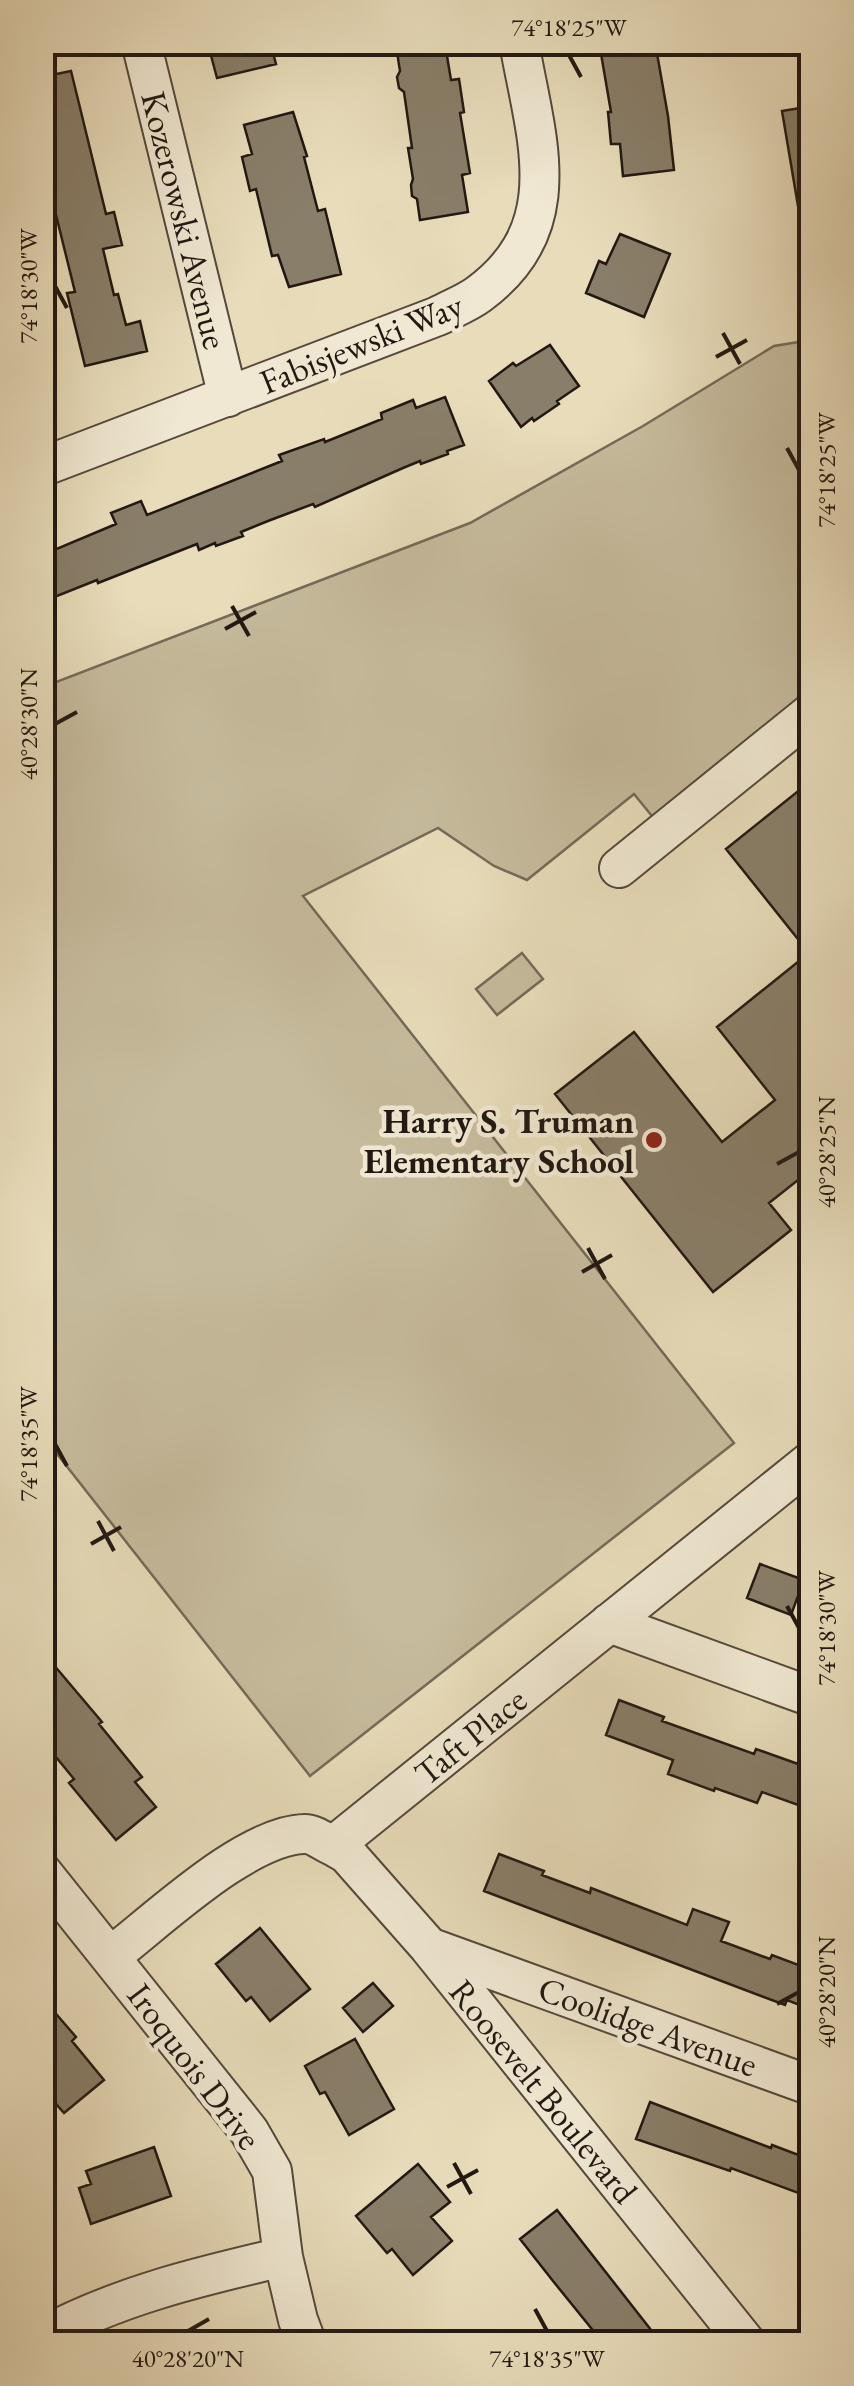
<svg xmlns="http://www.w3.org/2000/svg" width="854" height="2386" font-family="'EB Garamond',serif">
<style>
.green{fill:#c6bb9d;stroke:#746a58;stroke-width:2.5}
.building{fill:#897e69;stroke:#221812;stroke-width:2.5}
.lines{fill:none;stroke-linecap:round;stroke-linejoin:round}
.minor-casing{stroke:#54493c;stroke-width:42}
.minor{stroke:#f0e8d2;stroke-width:38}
.ticks{fill:none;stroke:#221812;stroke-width:4}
.poi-dot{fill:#8f2418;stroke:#f0e8d2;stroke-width:4}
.labels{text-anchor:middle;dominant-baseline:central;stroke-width:9;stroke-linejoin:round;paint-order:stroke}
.street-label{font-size:35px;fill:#221812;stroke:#f0e8d2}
.poi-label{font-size:35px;font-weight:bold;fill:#221812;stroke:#f0e8d2;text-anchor:end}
.neatline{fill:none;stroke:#221812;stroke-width:4}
.ticks-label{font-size:25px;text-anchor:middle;fill:#221812}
</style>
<rect width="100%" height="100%" fill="#e8dcba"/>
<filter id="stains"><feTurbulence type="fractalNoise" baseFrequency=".002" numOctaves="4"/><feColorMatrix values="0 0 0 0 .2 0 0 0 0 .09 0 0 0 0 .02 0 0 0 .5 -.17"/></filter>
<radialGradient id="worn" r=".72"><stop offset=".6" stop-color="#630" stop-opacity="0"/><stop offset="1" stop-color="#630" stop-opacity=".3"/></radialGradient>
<path class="green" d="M 811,340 L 811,712 L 665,832 L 634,794 L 527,880 L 494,866 L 438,828 L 303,896 L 734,1443 L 310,1776 L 43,1436 L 43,687 L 470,523 L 643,426 L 774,346 Z
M 522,953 L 543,979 L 497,1015 L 476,989 Z"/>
<path class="building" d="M 232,42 L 270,42 L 276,64 L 217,78 L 209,48 Z
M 599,42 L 655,42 L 668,116 L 674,170 L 623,176 L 620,144 L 611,144 L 608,112 L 611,112 Z
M 445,44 L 451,80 L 459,79 L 464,112 L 460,113 L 470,173 L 462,175 L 468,212 L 420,220 L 417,199 L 412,196 L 411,185 L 413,179 L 408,148 L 412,148 L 404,92 L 399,88 L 397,77 L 400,71 L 397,52 Z
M 71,71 L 106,214 L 114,212 L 122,245 L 103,249 L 114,295 L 118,294 L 126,325 L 140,321 L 147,351 L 85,366 L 67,293 L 75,292 L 42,158 L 42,77 Z
M 812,106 L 812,205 L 798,206 L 782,111 Z
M 293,112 L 307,156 L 304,157 L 318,211 L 325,209 L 341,274 L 289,287 L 278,255 L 272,256 L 256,189 L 250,191 L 242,157 L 252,154 L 244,125 Z
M 620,234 L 670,254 L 644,317 L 586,293 L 599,261 L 606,264 Z
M 550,345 L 579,386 L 557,401 L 559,404 L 534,421 L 532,418 L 521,427 L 489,381 L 513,363 L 516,366 Z
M 445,397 L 464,445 L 447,451 L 448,454 L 421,464 L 420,461 L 403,468 L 315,507 L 313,504 L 268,521 L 241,532 L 243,536 L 216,546 L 215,543 L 199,550 L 197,544 L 98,583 L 97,580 L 42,602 L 42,555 L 116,524 L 111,513 L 141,501 L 147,515 L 282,461 L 279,455 L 324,439 L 325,442 L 382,419 L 381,413 L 413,400 L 416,408 Z
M 812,780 L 812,1169 L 769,1203 L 791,1230 L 713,1292 L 555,1094 L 634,1032 L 722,1142 L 775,1100 L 717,1027 L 809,953 L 726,849 Z
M 760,1564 L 804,1580 L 791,1615 L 747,1598 Z
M 42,1651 L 102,1722 L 99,1724 L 142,1777 L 135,1782 L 156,1807 L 116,1840 L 69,1783 L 74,1779 L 42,1740 Z
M 619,1700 L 664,1717 L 662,1721 L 754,1754 L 756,1749 L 812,1769 L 812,1810 L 762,1792 L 757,1803 L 715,1788 L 714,1791 L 668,1774 L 673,1760 L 606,1735 Z
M 499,1854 L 544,1871 L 542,1875 L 590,1893 L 591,1888 L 687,1925 L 693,1909 L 729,1922 L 721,1941 L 770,1959 L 772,1955 L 812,1970 L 812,1982 L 802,2006 L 787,2000 L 785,2005 L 484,1891 Z
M 260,1928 L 310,1989 L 270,2021 L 251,1997 L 246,2001 L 216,1964 Z
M 373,1983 L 393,2006 L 363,2032 L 343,2008 Z
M 57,2015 L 76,2037 L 72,2041 L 104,2080 L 64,2113 L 42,2088 L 42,2028 Z
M 355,2039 L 394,2109 L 349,2135 L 325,2092 L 320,2094 L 305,2066 Z
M 650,2102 L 771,2148 L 772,2145 L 812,2160 L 812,2198 L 731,2168 L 730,2171 L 636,2139 Z
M 154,2147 L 171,2196 L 91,2224 L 79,2188 L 91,2184 L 86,2171 Z
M 418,2164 L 450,2202 L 431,2217 L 452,2241 L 413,2275 L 392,2249 L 387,2253 L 356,2216 Z
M 557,2210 L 590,2252 L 662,2344 L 604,2344 L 553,2281 L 520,2239 Z"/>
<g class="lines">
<g class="minor-casing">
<path id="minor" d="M 141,42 L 228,397
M 42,467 L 438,316 C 451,309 467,303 479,294 C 571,226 535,136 519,42
M 619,868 L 812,712
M 609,1623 L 812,1697
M 333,1846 L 347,1854 L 429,1947 L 747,2344
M 42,1872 L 249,2131 L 272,2171 L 283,2257 L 298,2320 L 307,2344
M 429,1947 L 812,2086
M 111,1956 C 158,1920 246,1835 305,1834 C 314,1834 324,1842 333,1846 L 812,1460
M 42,2337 C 117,2296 201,2276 283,2257"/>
</g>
<use href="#minor" class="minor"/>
</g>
<path class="ticks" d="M 569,55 L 581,77M 55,286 L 67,308M 723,333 L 740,364M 716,357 L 747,340M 787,448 L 799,470M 232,606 L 249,636M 225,629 L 256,612M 55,724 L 77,712M 777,1164 L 799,1152M 588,1248 L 605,1279M 582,1272 L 612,1255M 55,1444 L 67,1466M 98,1521 L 114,1551M 91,1544 L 121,1527M 787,1606 L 799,1628M 777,2004 L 799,1992M 454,2163 L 471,2194M 447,2187 L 478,2170M 535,2309 L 547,2331M 188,2331 L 209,2319"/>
<circle class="poi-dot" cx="654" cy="1140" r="10"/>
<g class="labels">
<g class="street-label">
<text transform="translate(185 220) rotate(76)">Kozerowski Avenue</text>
<text transform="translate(361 343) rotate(-22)">Fabisjewski Way</text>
<text transform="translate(470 1736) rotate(-39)">Taft Place</text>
<text transform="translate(648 2026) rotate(20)">Coolidge Avenue</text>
<text transform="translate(195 2066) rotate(53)">Iroquois Drive</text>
<text transform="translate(544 2091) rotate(51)">Roosevelt Boulevard</text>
</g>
<g class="poi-label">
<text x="634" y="1120">Harry S. Truman<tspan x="634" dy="40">Elementary School</tspan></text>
</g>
</g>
<rect width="854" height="2386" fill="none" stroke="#e8dcba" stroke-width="110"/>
<rect x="55" y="55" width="744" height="2276" class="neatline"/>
<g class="ticks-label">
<text x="569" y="36">74°18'25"W</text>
<text transform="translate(28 286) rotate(-90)" y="9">74°18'30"W</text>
<text transform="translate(826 470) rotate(-90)" y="9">74°18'25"W</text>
<text transform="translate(28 724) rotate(-90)" y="9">40°28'30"N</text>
<text transform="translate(826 1152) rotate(-90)" y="9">40°28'25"N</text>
<text transform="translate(28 1444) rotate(-90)" y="9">74°18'35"W</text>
<text transform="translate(826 1628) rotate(-90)" y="9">74°18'30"W</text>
<text transform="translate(826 1992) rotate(-90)" y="9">40°28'20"N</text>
<text x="188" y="2367">40°28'20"N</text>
<text x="547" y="2367">74°18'35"W</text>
</g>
<rect width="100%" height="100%" filter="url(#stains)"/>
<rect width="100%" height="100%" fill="url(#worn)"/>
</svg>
